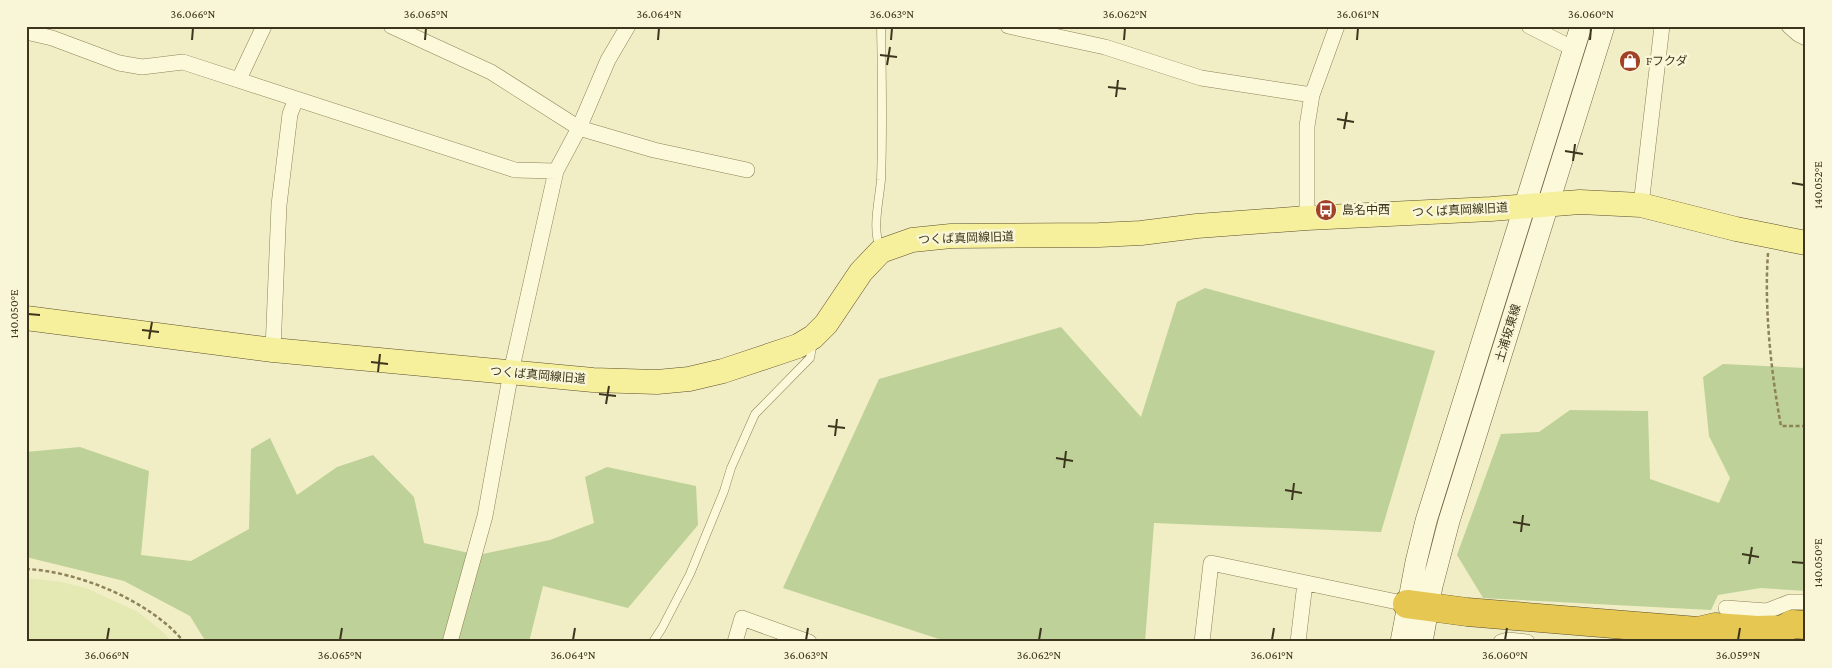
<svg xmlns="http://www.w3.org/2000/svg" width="1832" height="668" font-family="'Crimson Pro','Noto Sans JP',serif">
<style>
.farmland{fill:#e4e8b2}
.green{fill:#bdd198}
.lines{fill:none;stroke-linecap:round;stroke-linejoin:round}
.lane-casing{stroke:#8e8259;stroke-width:9}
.street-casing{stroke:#8e8259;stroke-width:16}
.secondary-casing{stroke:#70623d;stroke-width:22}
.primary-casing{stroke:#5c4e2e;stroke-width:25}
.highway-casing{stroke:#5c4e2e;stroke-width:29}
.path{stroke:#8e8259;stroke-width:2.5;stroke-dasharray:4 2.5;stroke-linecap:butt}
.lane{stroke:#fbf9d9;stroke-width:8}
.street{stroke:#fbf9d9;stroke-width:15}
.secondary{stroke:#fbf9d9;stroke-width:21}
.primary{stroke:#f6ef9b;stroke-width:24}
.highway{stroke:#e5c751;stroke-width:28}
.ticks{fill:none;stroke:#3d351e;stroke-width:2}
.labels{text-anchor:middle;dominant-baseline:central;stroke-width:5;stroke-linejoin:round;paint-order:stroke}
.poi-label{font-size:12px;fill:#3d351e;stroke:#f8f6d6;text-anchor:start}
.street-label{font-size:12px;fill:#3d351e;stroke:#f8f6d6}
.neatline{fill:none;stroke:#3d351e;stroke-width:2}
.ticks-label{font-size:12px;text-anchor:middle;fill:#3d351e}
</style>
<rect width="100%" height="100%" fill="#f1eec5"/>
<path class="farmland" d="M 26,578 L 62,582 L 86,588 L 138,612 L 165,634 L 171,642 L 26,642 Z"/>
<path class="green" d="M 1205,288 L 1435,351 L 1381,532 L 1154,523 L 1145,642 L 948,642 L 783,588 L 879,379 L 1061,327 L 1141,417 L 1177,302 Z
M 1723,364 L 1806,368 L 1806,591 L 1761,588 L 1718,595 L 1711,610 L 1483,598 L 1457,555 L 1501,434 L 1539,432 L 1570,410 L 1648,411 L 1650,479 L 1719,503 L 1730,478 L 1709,436 L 1703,377 Z
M 270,438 L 297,495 L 337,467 L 373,455 L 414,497 L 424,543 L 478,555 L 550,540 L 594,523 L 585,477 L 607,467 L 696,486 L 698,525 L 628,608 L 543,586 L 529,642 L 206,642 L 190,616 L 124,581 L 26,557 L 26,452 L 80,447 L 149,471 L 141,555 L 191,561 L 249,529 L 251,449 Z"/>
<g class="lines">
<g class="lane-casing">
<path id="lane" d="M 880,248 C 872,228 879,202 881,180 C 883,129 882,77 881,26
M 653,642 L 662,628 L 690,574 L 724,491 L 731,468 L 755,414 L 810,358 L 813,342"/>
</g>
<g class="street-casing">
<path id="street" d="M 391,26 L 491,72 L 579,128 L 654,150 L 747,170
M 1008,26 L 1105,47 L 1201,78 L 1312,95
M 1529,26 L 1574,49
M 1789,26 L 1798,34 L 1806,38
M 26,32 L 52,38 L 119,63 L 142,67 L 183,62 L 515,170 L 556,171
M 239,79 L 264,26
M 1641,205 L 1662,26
M 1307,218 L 1307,126 L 1312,95 L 1337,26
M 273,350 L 279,205 L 290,114 L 296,99
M 1726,608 L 1767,611 L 1790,602 L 1806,602
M 450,642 L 485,516 L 511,372 L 556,171 L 579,128 L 608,60 L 628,26
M 735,642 L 742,618 L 809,642
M 1202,642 L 1211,563 L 1407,604
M 1298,642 L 1305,583
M 1501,642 L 1508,640 L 1527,642"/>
</g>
<g class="secondary-casing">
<path id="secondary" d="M 1401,642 L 1416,562 L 1426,521 L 1581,26
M 1422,642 L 1432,586 L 1449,521 L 1604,26"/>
</g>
<g class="primary-casing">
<path id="primary" d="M 26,318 L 273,350 L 593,380 L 657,382 L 689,379 L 723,371 L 798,346 L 813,337 L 826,324 L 861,272 L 881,251 L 912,240 L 951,236 L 1099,235 L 1141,233 L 1197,226 L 1307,218 L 1491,209 L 1580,202 L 1641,205 L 1736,229 L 1806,243"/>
</g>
<g class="highway-casing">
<path id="highway" d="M 1407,604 L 1467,612 L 1698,631 L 1715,627 L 1757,630 L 1784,629 L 1792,624 L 1806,625"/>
</g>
<path class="path" d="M 1768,253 C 1764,306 1771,373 1781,426 L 1806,426
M 26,569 C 77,571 151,601 184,642"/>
<use href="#lane" class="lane"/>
<use href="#street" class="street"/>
<use href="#secondary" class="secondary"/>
<use href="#primary" class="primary"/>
<use href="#highway" class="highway"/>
</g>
<path class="ticks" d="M 192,40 L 193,28M 425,40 L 426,28M 658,40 L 659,28M 891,40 L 892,28M 1124,40 L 1125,28M 1357,40 L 1358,28M 1590,40 L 1591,28M 880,55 L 897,57M 887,65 L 890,47M 1108,87 L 1126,89M 1116,97 L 1118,80M 1337,119 L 1354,122M 1344,129 L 1347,112M 1565,151 L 1583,154M 1573,161 L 1575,144M 1792,183 L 1804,185M 28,314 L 40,315M 142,330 L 159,332M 149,339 L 152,322M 371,362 L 388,364M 378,372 L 380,354M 599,394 L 616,396M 606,404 L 609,386M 828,426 L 845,428M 835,436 L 837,419M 1056,458 L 1073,461M 1064,468 L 1066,451M 1285,490 L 1302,493M 1292,500 L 1294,483M 1513,522 L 1530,525M 1521,532 L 1523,515M 1742,554 L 1759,557M 1792,562 L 1804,563M 1749,564 L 1752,547M 107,640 L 109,628M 340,640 L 342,628M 573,640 L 575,628M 806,640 L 808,628M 1039,640 L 1041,628M 1272,640 L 1274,628M 1505,640 L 1507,628M 1738,640 L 1740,628"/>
<defs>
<g id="shop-disc" transform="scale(1.125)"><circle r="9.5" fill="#a14125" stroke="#f8f6d6"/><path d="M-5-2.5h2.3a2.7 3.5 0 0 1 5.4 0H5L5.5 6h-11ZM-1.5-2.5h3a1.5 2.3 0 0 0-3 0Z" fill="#fff"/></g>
<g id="bus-disc" transform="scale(1.125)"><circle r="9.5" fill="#a14125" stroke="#f8f6d6"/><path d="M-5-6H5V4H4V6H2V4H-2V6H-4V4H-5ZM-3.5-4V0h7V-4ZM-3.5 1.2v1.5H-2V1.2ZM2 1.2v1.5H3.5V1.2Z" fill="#fff"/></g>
</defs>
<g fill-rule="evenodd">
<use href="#shop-disc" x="1630" y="61"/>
<use href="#bus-disc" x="1326" y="210"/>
</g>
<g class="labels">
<g class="poi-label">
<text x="1646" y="61">Fフクダ</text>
<text x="1342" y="210">島名中西</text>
</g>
<g class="street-label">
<text transform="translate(1460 210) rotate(-3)">つくば真岡線旧道</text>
<text transform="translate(966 238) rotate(-2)">つくば真岡線旧道</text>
<text transform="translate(1508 333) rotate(-73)">土浦坂東線</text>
<text transform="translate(538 375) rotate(5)">つくば真岡線旧道</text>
</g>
</g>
<rect width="1832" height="668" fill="none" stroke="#f8f6d6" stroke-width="55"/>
<rect x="28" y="28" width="1776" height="612" class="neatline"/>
<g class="ticks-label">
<text x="193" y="18">36.066°N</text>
<text x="426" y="18">36.065°N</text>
<text x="659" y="18">36.064°N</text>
<text x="892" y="18">36.063°N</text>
<text x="1125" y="18">36.062°N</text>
<text x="1358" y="18">36.061°N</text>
<text x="1591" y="18">36.060°N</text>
<text transform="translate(1818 185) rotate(-90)" y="4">140.052°E</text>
<text transform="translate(14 314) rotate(-90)" y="4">140.050°E</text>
<text transform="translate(1818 563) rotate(-90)" y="4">140.050°E</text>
<text x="107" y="659">36.066°N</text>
<text x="340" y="659">36.065°N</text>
<text x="573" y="659">36.064°N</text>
<text x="806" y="659">36.063°N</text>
<text x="1039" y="659">36.062°N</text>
<text x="1272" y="659">36.061°N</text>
<text x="1505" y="659">36.060°N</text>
<text x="1738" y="659">36.059°N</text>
</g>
</svg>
